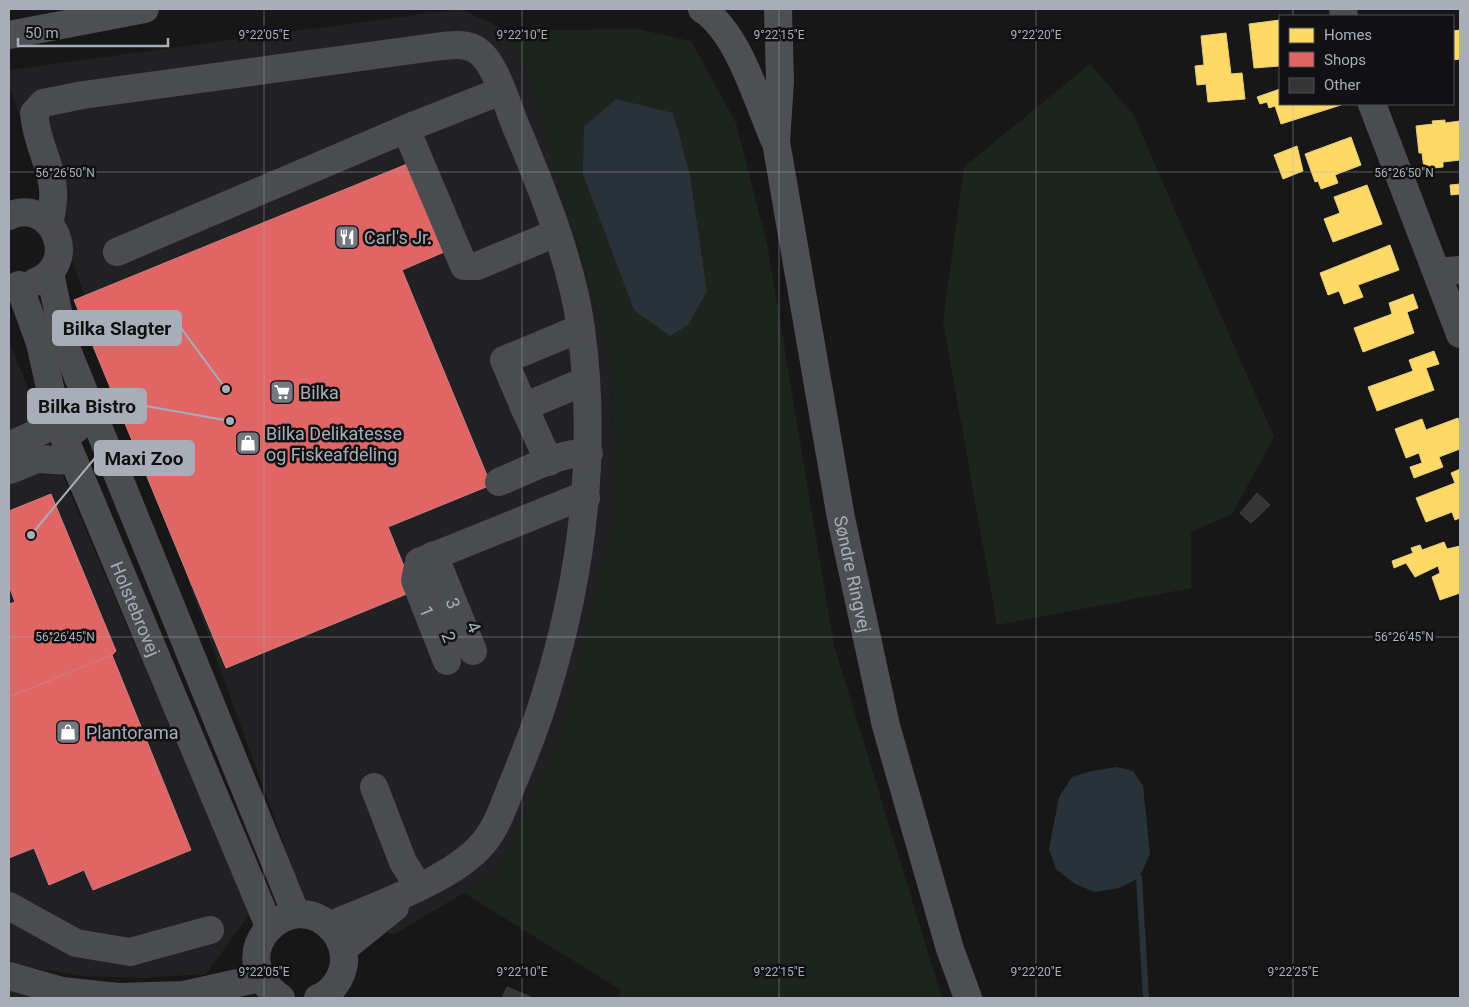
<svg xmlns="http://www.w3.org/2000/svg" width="1469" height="1007" font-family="Roboto,sans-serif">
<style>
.built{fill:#212123}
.green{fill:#1d241e;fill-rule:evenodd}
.water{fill:#2a3239}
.homes{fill:#ffd966;stroke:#e5cc7f}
.shops{fill:#e06666;stroke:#cf7b7f}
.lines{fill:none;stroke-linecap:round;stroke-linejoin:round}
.stream{stroke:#2a3239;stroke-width:6}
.building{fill:#353536;stroke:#3f4043}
.minor{stroke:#4b4c50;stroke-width:28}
.major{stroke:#4d4f52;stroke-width:28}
.ticks{fill:none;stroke:#a8adb8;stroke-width:1;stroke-opacity:0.45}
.labels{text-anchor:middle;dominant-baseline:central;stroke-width:5;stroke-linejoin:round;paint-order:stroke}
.poi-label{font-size:18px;fill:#a8adb8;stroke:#111113;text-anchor:start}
.street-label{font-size:18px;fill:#a8adb8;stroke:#111113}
.ticks-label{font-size:12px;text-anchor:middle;fill:#a8adb8;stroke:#111113;stroke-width:5;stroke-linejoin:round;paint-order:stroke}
.leader{fill:none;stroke:#a8adb8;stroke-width:2}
.callout-dot{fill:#a8adb8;stroke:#111113;stroke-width:2}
.callout{fill:#a8adb8;stroke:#a8adb8;stroke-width:2}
.callout-label{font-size:19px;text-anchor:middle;font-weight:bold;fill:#111}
</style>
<rect width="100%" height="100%" fill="#171717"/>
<path class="built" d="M 460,9 L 509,31 L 529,79 L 610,357 L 616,508 L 565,723 L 499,872 L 393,935 L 304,900 L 9,87 L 9,70 Z
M 9,341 L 65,481 L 250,914 L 206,974 L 143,978 L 82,976 L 9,964 Z"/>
<path class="green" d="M 637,29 L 691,41 L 736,123 L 768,248 L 834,645 L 942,998 L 618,998 L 621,990 L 464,893 L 499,872 L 565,723 L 616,508 L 610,357 L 529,79 L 509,31 ZM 672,113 L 690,175 L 707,291 Z
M 1090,64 L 1133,114 L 1274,437 L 1232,514 L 1191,532 L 1191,588 L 997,625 L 943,321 L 964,167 Z
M 9,989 L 63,998 L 9,998 Z"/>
<path class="water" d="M 616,99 L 673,113 L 690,175 L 707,291 L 688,325 L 670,336 L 634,310 L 583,174 L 584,127 Z
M 1117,767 L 1133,771 L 1143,786 L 1150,854 L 1139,878 L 1119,888 L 1095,892 L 1075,884 L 1056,869 L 1049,849 L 1059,797 L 1072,777 L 1092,771 Z"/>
<path class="homes" d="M 1280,20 L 1280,66 L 1254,68 L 1249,24 Z
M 1460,30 L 1460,59 L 1453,60 L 1453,31 Z
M 1226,33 L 1231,74 L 1242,73 L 1245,99 L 1208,102 L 1206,84 L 1197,85 L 1195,66 L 1204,65 L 1201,36 Z
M 1280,89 L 1280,104 L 1341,105 L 1281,124 L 1275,106 L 1269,108 L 1267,102 L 1260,104 L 1257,97 Z
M 1445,120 L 1445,123 L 1460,121 L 1460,160 L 1443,162 L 1443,167 L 1424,169 L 1422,153 L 1419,153 L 1416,126 L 1433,124 L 1432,121 Z
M 1351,137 L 1361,165 L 1335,175 L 1338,183 L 1321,189 L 1318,181 L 1315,182 L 1305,154 Z
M 1297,146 L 1303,171 L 1283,179 L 1274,155 Z
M 1460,184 L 1460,194 L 1451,195 L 1450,185 Z
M 1367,185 L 1382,224 L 1333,242 L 1324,219 L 1340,213 L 1334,197 Z
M 1390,245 L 1399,270 L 1358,285 L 1363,297 L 1344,304 L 1339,291 L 1328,295 L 1320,273 Z
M 1413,294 L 1418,308 L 1407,312 L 1414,333 L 1363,352 L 1354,328 L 1392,314 L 1389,303 Z
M 1434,351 L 1439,364 L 1426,368 L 1434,390 L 1377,411 L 1368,387 L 1413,371 L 1409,360 Z
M 1458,418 L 1460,425 L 1460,449 L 1439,457 L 1443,467 L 1414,478 L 1410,467 L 1422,463 L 1419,453 L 1406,458 L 1395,429 L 1422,419 L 1426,430 Z
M 1460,469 L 1460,518 L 1455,520 L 1452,512 L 1426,522 L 1416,498 L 1455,483 L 1451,473 Z
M 1444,542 L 1447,549 L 1460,546 L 1460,593 L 1440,600 L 1432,577 L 1440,573 L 1438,566 L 1415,577 L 1406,563 L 1394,568 L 1392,561 L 1413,553 L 1411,548 L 1420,545 L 1422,550 Z"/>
<path class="shops" d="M 412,162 L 449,250 L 402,270 L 491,485 L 388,527 L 414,591 L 226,668 L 74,300 Z
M 51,494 L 116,651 L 112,655 L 9,697 L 9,604 L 15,602 L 9,586 L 9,511 Z
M 112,655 L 191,850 L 93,890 L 84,870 L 49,885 L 34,848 L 9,858 L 9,697 Z"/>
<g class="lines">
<path class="stream" d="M 1139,878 L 1146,998"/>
</g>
<path class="building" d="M 1257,493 L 1270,505 L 1251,523 L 1240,513 Z
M 507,987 L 533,998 L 502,998 Z"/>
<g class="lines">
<g class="minor">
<path d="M 1343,9 L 1344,16"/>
<path d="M 1372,104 L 1460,334"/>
<path d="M 406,129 L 464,266 L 477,266 L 556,233"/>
<path d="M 9,216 C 52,196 82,264 35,282"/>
<path d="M 49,223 C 63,174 38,158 34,113 L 43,103 L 83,95 L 442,46 C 454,45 468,43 478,51 C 496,63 508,109 517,129 C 543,191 572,263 581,329 C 598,454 582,577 545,696 C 536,727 524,756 512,785 C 505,802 499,822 488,837 C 459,879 375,905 329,926"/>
<path d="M 117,252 L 415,125 L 501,91"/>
<path d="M 1437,272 L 1460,270"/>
<path d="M 50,273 L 65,345 L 296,914"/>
<path id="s1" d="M 19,285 L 40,343 L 58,423 L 269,926"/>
<path d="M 581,328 L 504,360 L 524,407 L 585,381"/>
<path d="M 524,407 L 549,462"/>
<path d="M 9,446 L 58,423 L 76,429"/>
<path d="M 10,470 L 37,459 L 74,461"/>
<path d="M 499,482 C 524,472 564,450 589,453"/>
<path id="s2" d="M 434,555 L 473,651"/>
<path d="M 419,562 L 575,499 L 586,498"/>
<path id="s3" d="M 419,562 L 415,580 L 447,661"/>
<path d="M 374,787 L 403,862 L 419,887"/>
<path d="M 9,906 L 76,943 L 130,952 L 210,930"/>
<path d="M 343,949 L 395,907"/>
<path d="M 9,976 L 62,991 L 118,997 L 184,995 L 260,978"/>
<path d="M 281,998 C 217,954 293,881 334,931 C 341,940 345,951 344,963 C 342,978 332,993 318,998"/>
</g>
<g class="major">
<path d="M 702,9 C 738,32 757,100 774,139"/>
<path id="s4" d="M 778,9 L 780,81 L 776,142 L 841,518 L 886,726 L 950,949 L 968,998"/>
<path d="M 9,35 L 145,9"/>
</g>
</g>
<path class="ticks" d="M 264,9 L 264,998M 522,9 L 522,998M 779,9 L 779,998M 1036,9 L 1036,998M 1293,9 L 1293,16M 1293,104 L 1293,998M 9,172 L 1460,172M 9,637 L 1460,637"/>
<defs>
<g id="restaurant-square" transform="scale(1.25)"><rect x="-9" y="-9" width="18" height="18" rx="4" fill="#757880" stroke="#111113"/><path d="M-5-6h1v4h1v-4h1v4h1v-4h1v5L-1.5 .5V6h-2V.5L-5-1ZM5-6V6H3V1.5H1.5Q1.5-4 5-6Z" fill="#fff"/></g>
<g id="supermarket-square" transform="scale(1.25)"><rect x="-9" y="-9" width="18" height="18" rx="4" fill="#757880" stroke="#111113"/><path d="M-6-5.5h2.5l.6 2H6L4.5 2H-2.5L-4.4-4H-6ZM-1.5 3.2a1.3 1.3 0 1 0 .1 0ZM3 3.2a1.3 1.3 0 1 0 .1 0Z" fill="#fff"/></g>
<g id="shop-square" transform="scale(1.25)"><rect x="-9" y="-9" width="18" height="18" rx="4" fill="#757880" stroke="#111113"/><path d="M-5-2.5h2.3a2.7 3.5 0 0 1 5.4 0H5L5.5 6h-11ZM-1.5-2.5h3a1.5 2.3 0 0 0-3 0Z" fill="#fff"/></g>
</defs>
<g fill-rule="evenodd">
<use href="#restaurant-square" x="347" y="237"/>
<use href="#supermarket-square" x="282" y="392"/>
<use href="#shop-square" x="248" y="443"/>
<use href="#shop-square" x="68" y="732"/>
</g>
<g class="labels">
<g class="poi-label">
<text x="364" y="237">Carl's Jr.</text>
<text x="300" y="392">Bilka</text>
<text x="266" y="433">Bilka Delikatesse<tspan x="266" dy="21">og Fiskeafdeling</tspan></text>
<text x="86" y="732">Plantorama</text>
</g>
<g class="street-label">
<text stroke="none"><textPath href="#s4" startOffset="572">Søndre Ringvej</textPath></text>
<text stroke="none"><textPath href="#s2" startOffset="52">3</textPath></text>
<text stroke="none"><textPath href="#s1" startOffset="345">Holstebrovej</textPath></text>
<text stroke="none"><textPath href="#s3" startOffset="52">1</textPath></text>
<text transform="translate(474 627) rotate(66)">4</text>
<text transform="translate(449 637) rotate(69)">2</text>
</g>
</g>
<g class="ticks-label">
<text x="264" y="39">9°22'05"E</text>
<text x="522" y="39">9°22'10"E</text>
<text x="779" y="39">9°22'15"E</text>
<text x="1036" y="39">9°22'20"E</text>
<text x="65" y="177">56°26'50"N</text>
<text x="1404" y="177">56°26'50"N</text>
<text x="65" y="641">56°26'45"N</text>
<text x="1404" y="641">56°26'45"N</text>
<text x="264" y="976">9°22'05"E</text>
<text x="522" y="976">9°22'10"E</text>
<text x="779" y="976">9°22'15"E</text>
<text x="1036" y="976">9°22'20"E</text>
<text x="1293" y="976">9°22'25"E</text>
</g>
<path class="leader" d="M226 389L181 328M230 421L146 406M31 535L95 458"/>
<g class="callout-dot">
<circle cx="226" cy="389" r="5"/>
<circle cx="230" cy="421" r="5"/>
<circle cx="31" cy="535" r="5"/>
</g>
<g class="callout">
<rect x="53" y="311" width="128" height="34" rx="5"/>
<rect x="28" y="389" width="118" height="34" rx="5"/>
<rect x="95" y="441" width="99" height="34" rx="5"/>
</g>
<g class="callout-label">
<text x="117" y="335">Bilka Slagter</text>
<text x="87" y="413">Bilka Bistro</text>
<text x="144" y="465">Maxi Zoo</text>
</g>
<rect width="1469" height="1007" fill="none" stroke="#a8adb8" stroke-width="20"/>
<rect x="1279" y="15" width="175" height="90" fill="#111113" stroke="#4d4f55"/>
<rect x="1289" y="28" width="25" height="15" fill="#ffd966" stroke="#4d4f55"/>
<text x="1324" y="40" font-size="15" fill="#a8adb8">Homes</text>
<rect x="1289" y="52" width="25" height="15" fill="#e06666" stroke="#4d4f55"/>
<text x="1324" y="65" font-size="15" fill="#a8adb8">Shops</text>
<rect x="1289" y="78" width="25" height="15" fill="#353536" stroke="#4d4f55"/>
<text x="1324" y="90" font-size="15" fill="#a8adb8">Other</text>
<path d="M18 38v8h150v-8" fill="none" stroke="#a8adb8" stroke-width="2.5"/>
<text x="25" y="38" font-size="15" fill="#a8adb8" stroke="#111113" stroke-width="4" paint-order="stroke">50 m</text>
</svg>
